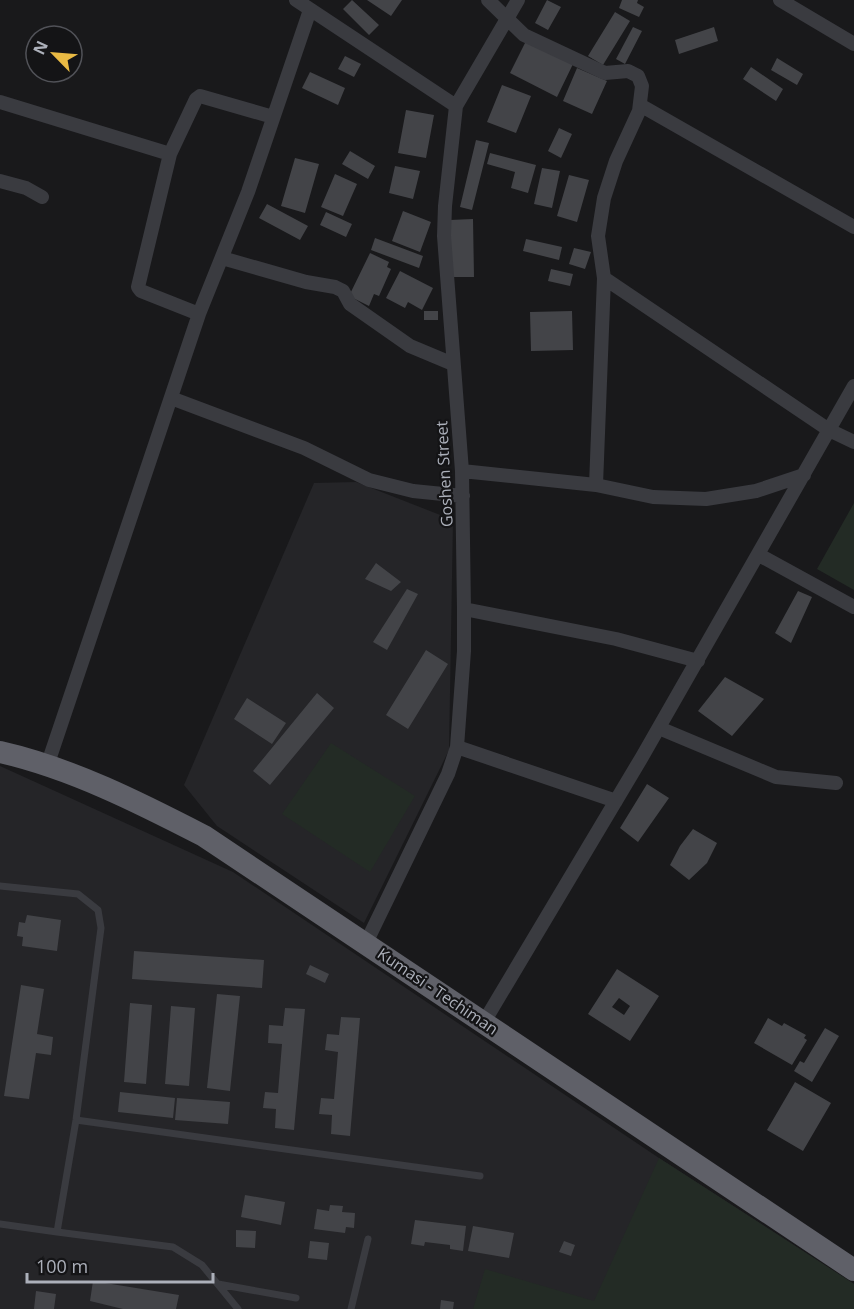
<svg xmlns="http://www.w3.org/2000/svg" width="854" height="1309" font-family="'Open Sans',sans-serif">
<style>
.built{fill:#252528}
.green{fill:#232b25}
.building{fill:#434448;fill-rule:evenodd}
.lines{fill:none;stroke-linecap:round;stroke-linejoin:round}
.service{stroke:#3a3b40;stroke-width:7}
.minor{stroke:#3a3b40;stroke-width:14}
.trunk{stroke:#5f6068;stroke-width:22}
.labels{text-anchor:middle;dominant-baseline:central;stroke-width:4.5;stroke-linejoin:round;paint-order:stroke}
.street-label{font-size:16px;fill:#acb0ba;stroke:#141416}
</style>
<rect width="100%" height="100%" fill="#19191b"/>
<path class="built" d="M 356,482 L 453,520 L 449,750 L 364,923 L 217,826 L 184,785 L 314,483 Z
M 0,766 L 233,872 L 659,1158 L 854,1284 L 854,1309 L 0,1309 Z"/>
<path class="green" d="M 854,503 L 854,590 L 817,569 Z
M 331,743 L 415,796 L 370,872 L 282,814 Z
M 659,1158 L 854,1284 L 854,1309 L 473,1309 L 485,1269 L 594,1301 Z"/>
<path class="building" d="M 352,0 L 379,25 L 369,35 L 343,9 Z
M 367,0 L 402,0 L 391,16 Z
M 547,0 L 561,7 L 548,30 L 535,23 Z
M 622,0 L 638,0 L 637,3 L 644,7 L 639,17 L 619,8 Z
M 615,12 L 630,21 L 603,65 L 588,56 Z
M 633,27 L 642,31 L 625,64 L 616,59 Z
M 714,27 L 718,41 L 679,54 L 675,40 Z
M 526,41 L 573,64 L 557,97 L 510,73 Z
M 345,56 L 361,64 L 354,77 L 338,69 Z
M 777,58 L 803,74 L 797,85 L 771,70 Z
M 751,67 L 783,89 L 776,101 L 743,79 Z
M 577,68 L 607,81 L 592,114 L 563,101 Z
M 310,72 L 345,88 L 338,105 L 302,88 Z
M 502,85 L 531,96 L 516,133 L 487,122 Z
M 406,110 L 434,115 L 426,158 L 398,153 Z
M 559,128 L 572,134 L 561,158 L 548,151 Z
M 476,140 L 489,143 L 472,210 L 460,207 Z
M 350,151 L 375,166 L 368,179 L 342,164 Z
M 490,153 L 536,165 L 528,193 L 511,188 L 515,172 L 487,164 Z
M 295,158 L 319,164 L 305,213 L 281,206 Z
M 395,166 L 420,171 L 413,199 L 389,193 Z
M 542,168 L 560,171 L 552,208 L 534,204 Z
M 335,174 L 357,184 L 343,216 L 321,207 Z
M 569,175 L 589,180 L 577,222 L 557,216 Z
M 267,204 L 308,226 L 300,240 L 259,218 Z
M 403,211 L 431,222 L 420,252 L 392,241 Z
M 326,212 L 352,224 L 346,237 L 320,225 Z
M 473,219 L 474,277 L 452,277 L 450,220 Z
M 375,238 L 423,256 L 419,268 L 371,250 Z
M 526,239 L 562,247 L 559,260 L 523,251 Z
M 574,248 L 591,252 L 585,269 L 569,264 Z
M 370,253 L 389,262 L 387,267 L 391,269 L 379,296 L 374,294 L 369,306 L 349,296 Z
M 551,269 L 573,274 L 570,286 L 548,281 Z
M 400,271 L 433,288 L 422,310 L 408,302 L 405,308 L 386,298 Z
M 424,311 L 438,311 L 438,320 L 424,320 Z
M 572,311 L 573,350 L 531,351 L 530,312 Z
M 376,563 L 401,582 L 391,591 L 365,579 Z
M 407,589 L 418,594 L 387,650 L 373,642 Z
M 798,591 L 812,597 L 791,643 L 775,633 Z
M 426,650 L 448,664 L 408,729 L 386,715 Z
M 725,677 L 764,699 L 732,736 L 698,711 Z
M 317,693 L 334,708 L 270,785 L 253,771 Z
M 247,698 L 286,723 L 272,744 L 234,719 Z
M 647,784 L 669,798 L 638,842 L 620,828 Z
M 693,829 L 717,843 L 707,863 L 689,880 L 670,865 L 680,846 Z
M 27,915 L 61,920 L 57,951 L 22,946 L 23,937 L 17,936 L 19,922 L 25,923 Z
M 134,951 L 264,960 L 262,988 L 132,979 Z
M 310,965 L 329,974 L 325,983 L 306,974 Z
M 617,969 L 659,996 L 630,1041 L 588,1014 ZM 619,998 L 630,1006 L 624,1015 L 612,1007 Z
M 21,985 L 44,989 L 37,1034 L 53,1037 L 51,1055 L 36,1053 L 29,1099 L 4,1096 Z
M 217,994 L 240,996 L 230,1091 L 207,1088 Z
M 130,1003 L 152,1005 L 146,1084 L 124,1082 Z
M 171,1006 L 195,1008 L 189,1086 L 165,1084 Z
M 285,1008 L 305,1009 L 294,1130 L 275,1128 L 276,1109 L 263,1108 L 265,1092 L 278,1093 L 282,1044 L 268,1043 L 269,1025 L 283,1026 Z
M 341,1017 L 360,1018 L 350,1136 L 331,1134 L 332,1115 L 319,1114 L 321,1098 L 334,1099 L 338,1052 L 325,1050 L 327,1034 L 339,1035 Z
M 768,1018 L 782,1026 L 784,1023 L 806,1035 L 804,1038 L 807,1040 L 792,1065 L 754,1043 Z
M 825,1028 L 839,1036 L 812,1082 L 794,1071 L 800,1061 L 804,1063 Z
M 795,1082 L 831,1103 L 803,1151 L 767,1130 Z
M 120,1092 L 175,1098 L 173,1118 L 118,1112 Z
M 177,1098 L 230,1102 L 228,1124 L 175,1120 Z
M 245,1195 L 285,1202 L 281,1225 L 241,1217 Z
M 330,1205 L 343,1206 L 342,1212 L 355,1213 L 354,1228 L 346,1227 L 345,1233 L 314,1229 L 317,1209 L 329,1211 Z
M 415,1220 L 466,1226 L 463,1251 L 450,1249 L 450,1245 L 425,1242 L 424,1246 L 411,1244 Z
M 473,1226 L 514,1233 L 509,1258 L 468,1251 Z
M 236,1230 L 256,1231 L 255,1248 L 236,1247 Z
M 310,1241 L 329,1243 L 327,1260 L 308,1258 Z
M 564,1241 L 575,1245 L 571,1256 L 559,1252 Z
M 93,1281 L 179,1295 L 176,1309 L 123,1309 L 90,1301 Z
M 36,1291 L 56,1294 L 54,1309 L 34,1309 Z
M 441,1300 L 454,1302 L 453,1309 L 440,1309 Z"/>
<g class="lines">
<path class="service" d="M 0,886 L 78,894 L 98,910 L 101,928 L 76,1120 L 57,1232 L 0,1224
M 76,1120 L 480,1176
M 57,1232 L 173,1247 L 202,1265 L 238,1309
M 218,1284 L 296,1298
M 351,1309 L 368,1239"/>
<path class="minor" d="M 296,0 L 456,106
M 488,0 L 524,35 L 605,73 L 628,71 L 638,76 L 642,86 L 639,111 L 616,161 L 604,198 L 598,236 L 604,278 L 596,485
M 780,0 L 854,44
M 0,102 L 170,154
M 640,105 L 854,227
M 0,181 L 26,188 L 42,197
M 222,258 L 306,282 L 335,287 L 343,291 L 350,304 L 410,346 L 453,364
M 604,278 L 829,430 L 854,442
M 199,314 L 141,291 L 138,287 L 170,154 L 196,99 L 200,96 L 273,117
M 171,398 L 304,448 L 369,480 L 413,491 L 463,496
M 462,471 L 596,485 L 653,497 L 706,499 L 756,491 L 804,475
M 759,555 L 854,607
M 464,609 L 616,639 L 698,661
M 659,728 L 776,777 L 836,783
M 457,747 L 616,801
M 47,766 L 199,314 L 248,192 L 310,10
M 366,943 L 448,774 L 457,747 L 464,651 L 464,609 L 462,471 L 444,236 L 445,206 L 456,106 L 518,0
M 484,1022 L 642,757 L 854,386"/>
<path class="trunk" d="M 0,752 C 71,768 140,803 204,836 L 854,1270"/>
</g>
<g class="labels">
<g class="street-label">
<text transform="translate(444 474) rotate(-93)">Goshen Street</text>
<text transform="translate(438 991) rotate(34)">Kumasi - Techiman</text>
</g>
</g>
<g transform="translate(54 54) rotate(295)"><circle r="28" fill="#141416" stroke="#515258" stroke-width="1.5"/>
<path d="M0-4.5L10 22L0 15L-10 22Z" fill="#e9ba44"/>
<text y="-9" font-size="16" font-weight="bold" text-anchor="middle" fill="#acb0ba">N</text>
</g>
<path d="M27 1273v9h186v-9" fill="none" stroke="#acb0ba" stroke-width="3"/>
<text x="36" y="1273" font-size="18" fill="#acb0ba" stroke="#141416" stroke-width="4.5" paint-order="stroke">100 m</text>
</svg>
